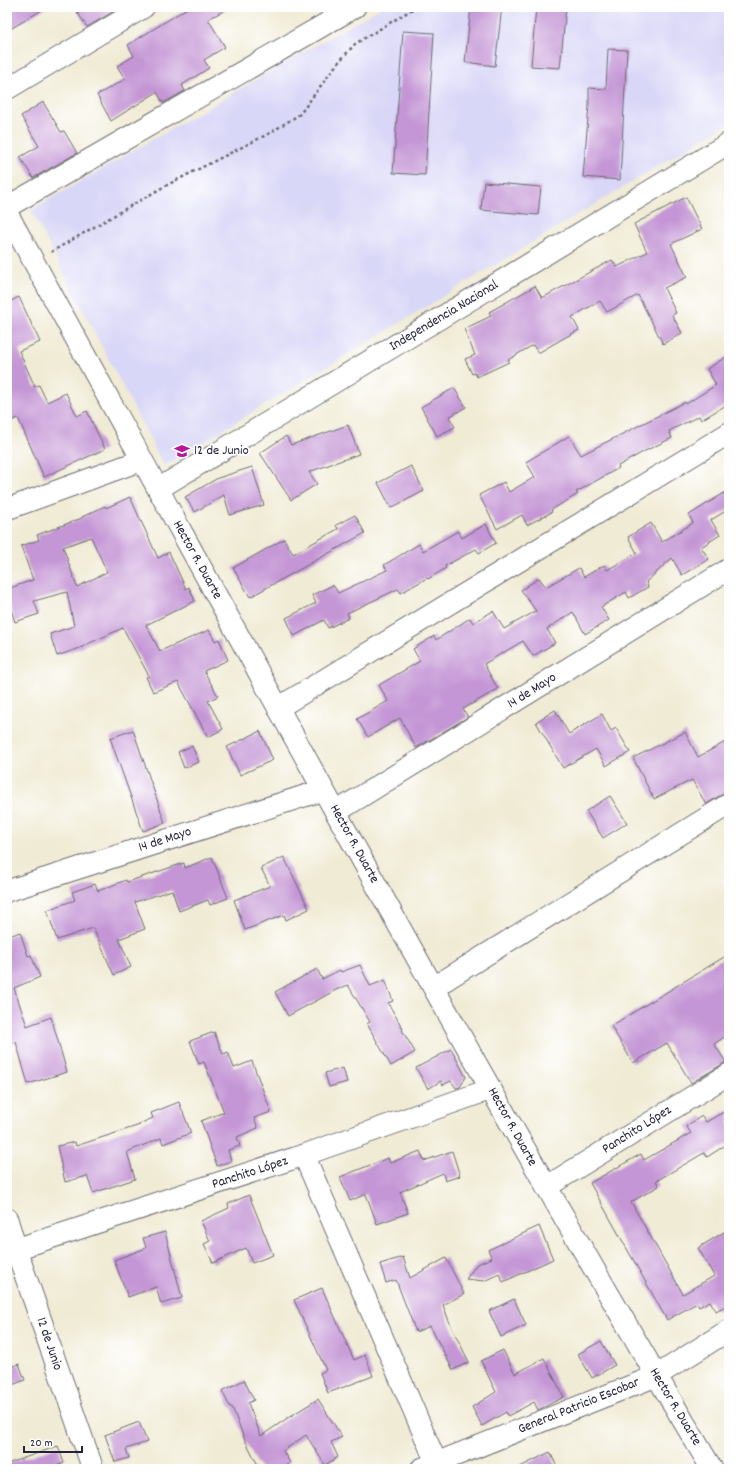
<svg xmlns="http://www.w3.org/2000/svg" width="736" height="1476" font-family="Dekko,sans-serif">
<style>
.built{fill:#d9d7f7}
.building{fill:#c496d5;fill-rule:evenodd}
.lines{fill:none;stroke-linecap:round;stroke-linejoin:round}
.minor-casing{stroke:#6a6871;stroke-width:23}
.path{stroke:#6a6871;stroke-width:2.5;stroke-dasharray:3 3;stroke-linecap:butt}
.minor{stroke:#fff;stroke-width:21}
.labels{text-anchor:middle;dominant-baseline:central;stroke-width:3.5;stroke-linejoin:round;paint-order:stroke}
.street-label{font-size:14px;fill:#22223b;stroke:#fff}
.poi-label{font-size:14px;fill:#22223b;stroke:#fff;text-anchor:start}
</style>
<rect width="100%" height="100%" fill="#fff"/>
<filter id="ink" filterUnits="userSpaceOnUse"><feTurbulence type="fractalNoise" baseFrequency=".025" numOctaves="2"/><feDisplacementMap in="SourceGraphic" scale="8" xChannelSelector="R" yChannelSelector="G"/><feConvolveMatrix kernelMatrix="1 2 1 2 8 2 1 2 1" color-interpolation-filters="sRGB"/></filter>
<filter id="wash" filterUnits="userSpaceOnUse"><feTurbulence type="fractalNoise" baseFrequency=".012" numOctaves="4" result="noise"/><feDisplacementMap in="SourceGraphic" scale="16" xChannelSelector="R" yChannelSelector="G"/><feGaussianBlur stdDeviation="0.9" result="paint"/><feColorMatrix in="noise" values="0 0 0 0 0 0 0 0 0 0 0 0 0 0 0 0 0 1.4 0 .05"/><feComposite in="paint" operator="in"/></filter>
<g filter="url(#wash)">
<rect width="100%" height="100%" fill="#f0ebd4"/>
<path class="built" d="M 382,7 L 729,7 L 729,123 L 164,466 L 31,210 Z"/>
<g id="blocks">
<path class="building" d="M 7,7 L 47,7 L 7,31 Z
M 74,7 L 121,7 L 87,27 Z
M 189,7 L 231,7 L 208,19 L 225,47 L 204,60 L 209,68 L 182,85 L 185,91 L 163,103 L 157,92 L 111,121 L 97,95 L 125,79 L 117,66 L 134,56 L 128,45 Z
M 471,7 L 502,7 L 495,66 L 465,62 Z
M 536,7 L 566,7 L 560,68 L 531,66 Z
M 403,31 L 434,33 L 425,175 L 393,173 Z
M 608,49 L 627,50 L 620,180 L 583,177 L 589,106 L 589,88 L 606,89 Z
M 43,102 L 61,132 L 64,131 L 77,153 L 33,178 L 20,157 L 39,146 L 21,116 Z
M 484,182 L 541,187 L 538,215 L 481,210 Z
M 686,197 L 702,229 L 671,244 L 687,277 L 664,288 L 676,313 L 672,315 L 682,333 L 663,344 L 638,295 L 607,312 L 600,301 L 572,317 L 579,330 L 564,338 L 538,353 L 533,345 L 508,360 L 509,362 L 477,377 L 475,373 L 472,374 L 465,359 L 475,355 L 464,329 L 491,316 L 489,312 L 535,286 L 542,298 L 612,260 L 617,267 L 647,252 L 634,224 Z
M 19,297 L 40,342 L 19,351 L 35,387 L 39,385 L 47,402 L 66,393 L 77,416 L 87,411 L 105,449 L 44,477 L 18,418 L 7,423 L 7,303 Z
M 729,355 L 729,406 L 728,404 L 701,420 L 699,416 L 669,431 L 672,438 L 645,451 L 618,466 L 619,468 L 576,492 L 578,494 L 551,510 L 552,512 L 527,525 L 522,515 L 497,529 L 479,495 L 504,482 L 509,492 L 535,477 L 526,462 L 569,436 L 581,455 L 685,402 L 686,404 L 716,385 L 707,369 Z
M 454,388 L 466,407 L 449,417 L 455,427 L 437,436 L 421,407 Z
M 348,425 L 359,454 L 309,472 L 317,484 L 291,500 L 260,453 L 286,436 L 291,445 Z
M 411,466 L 424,491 L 391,508 L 378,483 Z
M 252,467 L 264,505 L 230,515 L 224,495 L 195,512 L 185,497 L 218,478 Z
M 729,490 L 729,509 L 711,520 L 720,535 L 701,547 L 709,559 L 682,575 L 672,558 L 646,582 L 648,587 L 629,598 L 626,592 L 601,607 L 609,620 L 585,634 L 573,612 L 547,629 L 555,643 L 533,656 L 523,641 L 484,664 L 498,689 L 463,709 L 468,717 L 416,748 L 400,718 L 368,737 L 357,719 L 388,701 L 379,685 L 420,661 L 413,649 L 434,636 L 436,640 L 470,618 L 473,623 L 493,611 L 504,629 L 536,611 L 521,590 L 539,578 L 546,587 L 579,568 L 584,577 L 604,565 L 607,570 L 637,553 L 628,537 L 651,523 L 662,542 L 693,523 L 689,515 Z
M 130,497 L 158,558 L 169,552 L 186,589 L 189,587 L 195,601 L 146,625 L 160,651 L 209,630 L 215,641 L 219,639 L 228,660 L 204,671 L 218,696 L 208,701 L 223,729 L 208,737 L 178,682 L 153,692 L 146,677 L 149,676 L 123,628 L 83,646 L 83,647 L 57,656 L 50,634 L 74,626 L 67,592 L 34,601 L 39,614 L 15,622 L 7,598 L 7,589 L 33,580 L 21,546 L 39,540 L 37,535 L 82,518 L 82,517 L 105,506 L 106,508 ZM 91,537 L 107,572 L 77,587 L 63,547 Z
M 355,515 L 365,533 L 250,597 L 233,568 L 284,539 L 293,554 L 338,529 L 336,525 Z
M 486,524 L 496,543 L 479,553 L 476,549 L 445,566 L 446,568 L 428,579 L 427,578 L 401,593 L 398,589 L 347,613 L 349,618 L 328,628 L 324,620 L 294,636 L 286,618 L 316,603 L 312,595 L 333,585 L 338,593 L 387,570 L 384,565 L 419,544 L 423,551 L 458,531 L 462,538 Z
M 555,710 L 569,734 L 602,714 L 611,731 L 616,728 L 630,752 L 606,766 L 596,749 L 563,768 L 536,722 Z
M 133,730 L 165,823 L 143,831 L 110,738 Z
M 260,731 L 273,760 L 240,775 L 227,747 Z
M 685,732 L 698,757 L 729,740 L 729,792 L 723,794 L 706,804 L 692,780 L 654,799 L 633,758 Z
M 192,746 L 199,762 L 184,768 L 178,752 Z
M 610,796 L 627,823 L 603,838 L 586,811 Z
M 212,857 L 228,898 L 210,905 L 208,900 L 179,911 L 172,890 L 135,902 L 145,929 L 119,939 L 131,967 L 114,975 L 93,928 L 57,940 L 47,910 L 75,900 L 72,892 L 95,884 L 98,891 L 126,880 L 127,882 L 184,863 L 185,868 Z
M 284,857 L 309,909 L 286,920 L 284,915 L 245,930 L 234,900 L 270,886 L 261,868 Z
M 20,932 L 28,956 L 31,955 L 40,977 L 14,988 L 27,1026 L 51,1017 L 67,1072 L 28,1084 L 16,1042 L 7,1046 L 7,937 Z
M 729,954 L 729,1034 L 714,1044 L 726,1062 L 691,1083 L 667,1043 L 633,1063 L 611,1026 Z
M 360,965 L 370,986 L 385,980 L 393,1001 L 388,1003 L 403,1029 L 402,1030 L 415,1052 L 391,1066 L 367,1024 L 370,1022 L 348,985 L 336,990 L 288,1016 L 275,992 L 317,969 L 322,979 L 340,970 L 341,972 Z
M 214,1032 L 223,1054 L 228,1052 L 234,1068 L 252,1061 L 271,1112 L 254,1118 L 258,1128 L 237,1137 L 240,1146 L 228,1150 L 231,1161 L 217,1166 L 201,1121 L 224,1112 L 204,1062 L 199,1064 L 190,1041 Z
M 451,1049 L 466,1077 L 460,1087 L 456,1088 L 451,1081 L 443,1085 L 441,1081 L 428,1089 L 416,1068 Z
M 343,1068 L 347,1082 L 329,1087 L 325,1073 Z
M 179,1102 L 191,1133 L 163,1144 L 161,1138 L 127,1152 L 135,1179 L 93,1193 L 87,1176 L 65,1182 L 57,1146 L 75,1142 L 76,1146 L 140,1125 L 139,1124 L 153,1118 L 151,1113 Z
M 729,1109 L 729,1143 L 707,1157 L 704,1153 L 656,1181 L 659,1186 L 631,1202 L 683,1294 L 714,1276 L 698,1248 L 729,1229 L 729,1304 L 716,1311 L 710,1301 L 699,1307 L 697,1303 L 667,1320 L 590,1183 L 641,1154 L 644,1160 L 691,1133 L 686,1126 L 702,1116 L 706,1122 Z
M 420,1151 L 424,1161 L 452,1151 L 460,1176 L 445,1181 L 443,1173 L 400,1192 L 408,1213 L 377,1224 L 366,1194 L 350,1201 L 340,1177 L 388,1158 L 390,1163 Z
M 249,1195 L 273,1255 L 252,1263 L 246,1248 L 213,1263 L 204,1244 L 210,1241 L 201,1221 L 229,1208 L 228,1204 Z
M 539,1226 L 553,1259 L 503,1282 L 499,1274 L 484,1281 L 466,1279 L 477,1264 L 492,1258 L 488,1250 Z
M 165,1232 L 182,1298 L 161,1304 L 156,1287 L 128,1297 L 114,1260 L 146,1248 L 143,1238 Z
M 403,1257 L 410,1278 L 446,1258 L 464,1294 L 443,1305 L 451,1326 L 469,1362 L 453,1370 L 430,1326 L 416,1332 L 396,1280 L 386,1283 L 380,1264 Z
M 322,1288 L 354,1360 L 365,1355 L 373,1376 L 328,1393 L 320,1373 L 326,1370 L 294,1300 Z
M 514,1299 L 526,1325 L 501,1337 L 489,1311 Z
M 601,1341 L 615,1365 L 592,1378 L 578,1354 Z
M 503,1350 L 515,1374 L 544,1358 L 564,1397 L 538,1410 L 534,1402 L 508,1416 L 506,1412 L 482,1426 L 472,1407 L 496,1392 L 481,1361 Z
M 19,1364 L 25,1380 L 7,1387 L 7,1368 Z
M 244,1380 L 254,1400 L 248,1403 L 261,1436 L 289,1417 L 318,1399 L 342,1437 L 331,1442 L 338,1457 L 325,1465 L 306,1435 L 283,1451 L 290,1463 L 279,1469 L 260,1469 L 244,1438 L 232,1407 L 230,1407 L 222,1391 Z
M 139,1422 L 147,1442 L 126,1449 L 129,1458 L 115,1462 L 105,1435 Z
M 58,1446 L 64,1463 L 49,1469 L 7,1469 L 7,1464 Z
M 550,1452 L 558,1469 L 516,1469 Z"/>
</g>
</g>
<g filter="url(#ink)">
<use href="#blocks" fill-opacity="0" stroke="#6a6871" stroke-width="1"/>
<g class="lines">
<g class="minor-casing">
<path id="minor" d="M 7,89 L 144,7
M 7,207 L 355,7
M 7,213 C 238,634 465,1057 712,1469
M 158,489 L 729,143
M 7,509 L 142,460
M 278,708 L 729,433
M 336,812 L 729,569
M 7,891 L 323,790
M 434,987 L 729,804
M 304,1155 L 439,1469
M 546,1187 L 729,1074
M 7,1219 L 16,1249 L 93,1469
M 7,1252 L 304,1155 L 491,1089
M 421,1469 L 656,1376 L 729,1330"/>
</g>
<path class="path" d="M 51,252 L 165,186 L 270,133 L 300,114 L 337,64 L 355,44 L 416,7"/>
<use href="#minor" class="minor"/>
</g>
</g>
<defs>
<g id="school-bare" transform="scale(1.2)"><path d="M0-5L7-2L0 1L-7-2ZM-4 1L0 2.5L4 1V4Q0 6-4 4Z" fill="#b5179e" stroke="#fff" stroke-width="2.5" paint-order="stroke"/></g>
</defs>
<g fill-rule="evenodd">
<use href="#school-bare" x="182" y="451"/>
</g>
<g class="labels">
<g class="street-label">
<text transform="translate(444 316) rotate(-31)">Independencia Nacional</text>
<text transform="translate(197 560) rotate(61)">Hector R. Duarte</text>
<text transform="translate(532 691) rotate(-32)">14 de Mayo</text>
<text transform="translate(165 840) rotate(-18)">14 de Mayo</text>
<text transform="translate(354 844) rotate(61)">Hector R. Duarte</text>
<text transform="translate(512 1127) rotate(61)">Hector R. Duarte</text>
<text transform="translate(637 1130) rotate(-32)">Panchito López</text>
<text transform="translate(250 1173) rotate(-18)">Panchito López</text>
<text transform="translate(49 1344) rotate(71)">12 de Junio</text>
<text transform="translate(579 1406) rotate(-22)">General Patricio Escobar</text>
<text transform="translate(675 1407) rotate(59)">Hector R. Duarte</text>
</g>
<g class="poi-label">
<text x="194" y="451">12 de Junio</text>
</g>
</g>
<rect width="736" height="1476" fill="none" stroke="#fff" stroke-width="24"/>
<path d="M24 1446v6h58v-6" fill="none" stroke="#22223b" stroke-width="2"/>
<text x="30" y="1446" font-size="12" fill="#22223b" stroke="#ffffff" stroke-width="3" paint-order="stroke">20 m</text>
</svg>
